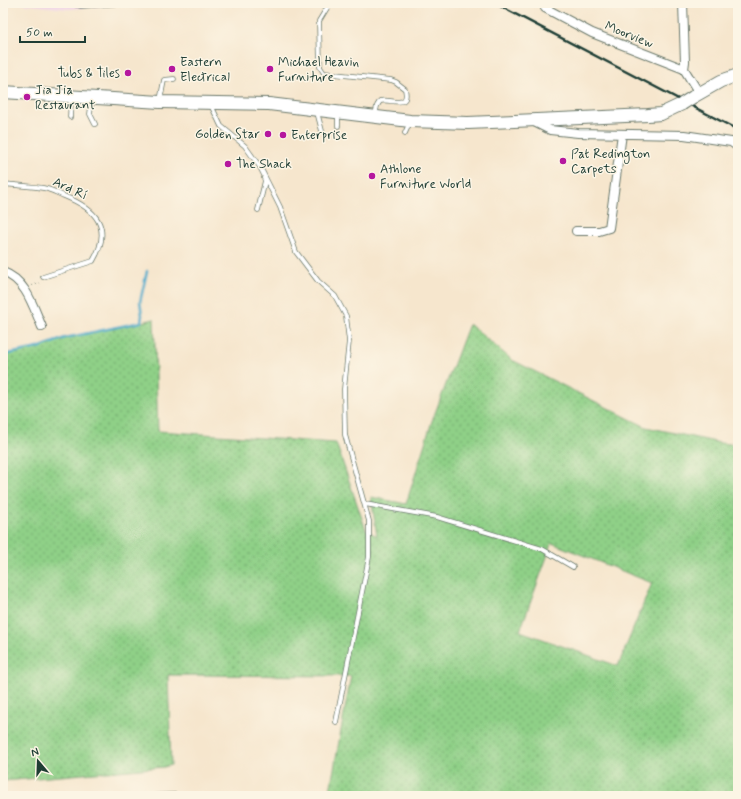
<svg xmlns="http://www.w3.org/2000/svg" width="741" height="799" font-family="Mynerve,sans-serif">
<style>
.built{fill:#eed0e8}
.green{fill:url(#green-dots);stroke:#57865e;fill-rule:evenodd}
.lines{fill:none;stroke-linecap:round;stroke-linejoin:round}
.stream{stroke:#4eabcc;stroke-width:2.5}
.lane-casing{stroke:#6a786a;stroke-width:5.5}
.street-casing{stroke:#6a786a;stroke-width:10}
.secondary-casing{stroke:#6a786a;stroke-width:14}
.path{stroke:#6a786a;stroke-width:1.5;stroke-dasharray:1 3;stroke-linecap:butt}
.lane{stroke:#fff;stroke-width:4}
.street{stroke:#fff;stroke-width:8}
.secondary{stroke:#fff;stroke-width:12}
.rail{stroke:#1f3d34;stroke-width:2.5}
.secondary-bridge-casing{stroke:#6a786a;stroke-width:14;stroke-linecap:butt}
.secondary-bridge{stroke:#fff;stroke-width:12}
.poi-dot{fill:#b5179e;stroke:#fcf5e5;stroke-width:1.5}
.labels{text-anchor:middle;dominant-baseline:central;stroke-width:3;stroke-linejoin:round;paint-order:stroke}
.street-label{font-size:13px;fill:#1f3d34;stroke:#fcf5e5}
.poi-label{font-size:13px;fill:#1f3d34;stroke:#fcf5e5;text-anchor:start}
</style>
<defs>
<pattern id="green-dots" width="8" height="8" patternUnits="userSpaceOnUse"><rect width="8" height="8" fill="#8fd087"/><path d="M2 2h.1M6 6h.1" fill="none" stroke="#74aa6f" stroke-width="1.8" stroke-linecap="round"/></pattern>
</defs>
<rect width="100%" height="100%" fill="#fcf5e5"/>
<filter id="ink" filterUnits="userSpaceOnUse"><feTurbulence type="fractalNoise" baseFrequency=".025" numOctaves="2"/><feDisplacementMap in="SourceGraphic" scale="8" xChannelSelector="R" yChannelSelector="G"/><feConvolveMatrix kernelMatrix="1 2 1 2 8 2 1 2 1" color-interpolation-filters="sRGB"/></filter>
<filter id="wash" filterUnits="userSpaceOnUse"><feTurbulence type="fractalNoise" baseFrequency=".012" numOctaves="4" result="noise"/><feDisplacementMap in="SourceGraphic" scale="16" xChannelSelector="R" yChannelSelector="G"/><feGaussianBlur stdDeviation="0.9" result="paint"/><feColorMatrix in="noise" values="0 0 0 0 0 0 0 0 0 0 0 0 0 0 0 0 0 1.4 0 .05"/><feComposite in="paint" operator="in"/></filter>
<g filter="url(#wash)">
<rect width="100%" height="100%" fill="#f6e6cd"/>
<path class="built" d="M 15,3 L 137,3 L 68,9 Z"/>
<path class="green" d="M 154,319 L 158,431 L 336,443 L 366,530 L 377,536 L 371,497 L 406,504 L 432,421 L 469,324 L 512,360 L 646,427 L 720,443 L 738,445 L 738,796 L 329,796 L 351,676 L 168,675 L 171,765 L 164,767 L 3,781 L 3,355 L 38,348 L 65,338 L 131,325 ZM 552,543 L 652,583 L 618,666 L 520,631 Z"/>
<g class="lines">
<path class="stream" d="M 3,355 L 38,348 L 65,338 L 141,322 L 142,315 L 140,302 L 147,271"/>
</g>
</g>
<g filter="url(#ink)">
<g class="lines">
<g class="lane-casing">
<path id="lane" d="M 70,3 L 81,6 L 121,3
M 330,3 L 319,21 L 320,67 L 324,73 L 391,80 L 396,82 L 405,89 C 410,110 391,98 380,101 L 377,106 L 375,116
M 92,99 L 90,114 L 95,124
M 160,101 L 164,80 L 174,79
M 211,105 L 221,126 L 245,146 L 260,167
M 317,112 L 322,131
M 338,114 L 338,126
M 70,117 L 71,98
M 405,133 L 410,122
M 259,165 L 280,207 L 296,252 L 318,281 L 335,296 L 346,316 L 349,341 L 344,389 L 345,435 L 369,521 L 369,557 L 336,722
M 3,184 C 16,185 30,186 43,188 C 50,189 57,193 64,196 C 96,209 113,227 93,261 L 43,277
M 258,210 L 265,181 L 264,178
M 365,504 L 437,517 L 542,549 L 573,567
M 147,796 L 175,795"/>
</g>
<g class="street-casing">
<path id="street" d="M 683,3 L 685,62 L 684,69
M 545,8 L 592,33 L 684,69 L 699,93
M 532,121 L 550,130 L 578,133 L 684,135 L 731,142 L 738,147
M 576,231 L 599,231 L 609,228 L 622,134
M 3,272 C 26,280 33,306 42,327"/>
</g>
<g class="secondary-casing">
<path id="secondary" d="M 3,92 L 160,102 L 269,104 L 410,121 L 468,123 L 648,115 L 661,114 L 682,104
M 693,97 L 721,81 L 738,75"/>
</g>
<path class="path" d="M 32,285 L 40,283"/>
<use href="#lane" class="lane"/>
<use href="#street" class="street"/>
<use href="#secondary" class="secondary"/>
<path class="rail" d="M 494,3 L 738,130"/>
<g class="secondary-bridge-casing">
<path id="secondary-bridge" d="M 682,104 L 693,97"/>
</g>
<use href="#secondary-bridge" class="secondary-bridge"/>
</g>
</g>
<g class="poi-dot">
<circle cx="172" cy="69" r="4"/>
<circle cx="270" cy="69" r="4"/>
<circle cx="128" cy="73" r="4"/>
<circle cx="27" cy="97" r="4"/>
<circle cx="268" cy="134" r="4"/>
<circle cx="283" cy="135" r="4"/>
<circle cx="563" cy="161" r="4"/>
<circle cx="228" cy="164" r="4"/>
<circle cx="372" cy="176" r="4"/>
</g>
<g class="labels">
<g class="street-label">
<text transform="translate(629 35) rotate(22)">Moorview</text>
<text transform="translate(70 189) rotate(25)">Ard Rí</text>
</g>
<g class="poi-label">
<text x="180" y="62">Eastern<tspan x="180" dy="15">Electrical</tspan></text>
<text x="278" y="62">Michael Heavin<tspan x="278" dy="15">Furniture</tspan></text>
<text x="120" y="73" text-anchor="end">Tubs &amp; Tiles</text>
<text x="35" y="90">Jia Jia<tspan x="35" dy="15">Restaurant</tspan></text>
<text x="260" y="134" text-anchor="end">Golden Star</text>
<text x="291" y="135">Enterprise</text>
<text x="571" y="154">Pat Redington<tspan x="571" dy="15">Carpets</tspan></text>
<text x="236" y="164">The Shack</text>
<text x="380" y="169">Athlone<tspan x="380" dy="15">Furniture World</tspan></text>
</g>
</g>
<rect width="741" height="799" fill="none" stroke="#fcf5e5" stroke-width="16"/>
<g transform="translate(38 761) rotate(341)" stroke="#fcf5e5" stroke-width="3" paint-order="stroke">
<path d="M0-3L7 15L0 10L-7 15Z" fill="#1f3d34"/>
<text y="-6" font-size="11" font-weight="bold" text-anchor="middle" fill="#1f3d34">N</text>
</g>
<path d="M20 36v6h65v-6" fill="none" stroke="#1f3d34" stroke-width="2"/>
<text x="26" y="36" font-size="12" fill="#1f3d34" stroke="#fcf5e5" stroke-width="3" paint-order="stroke">50 m</text>
</svg>
